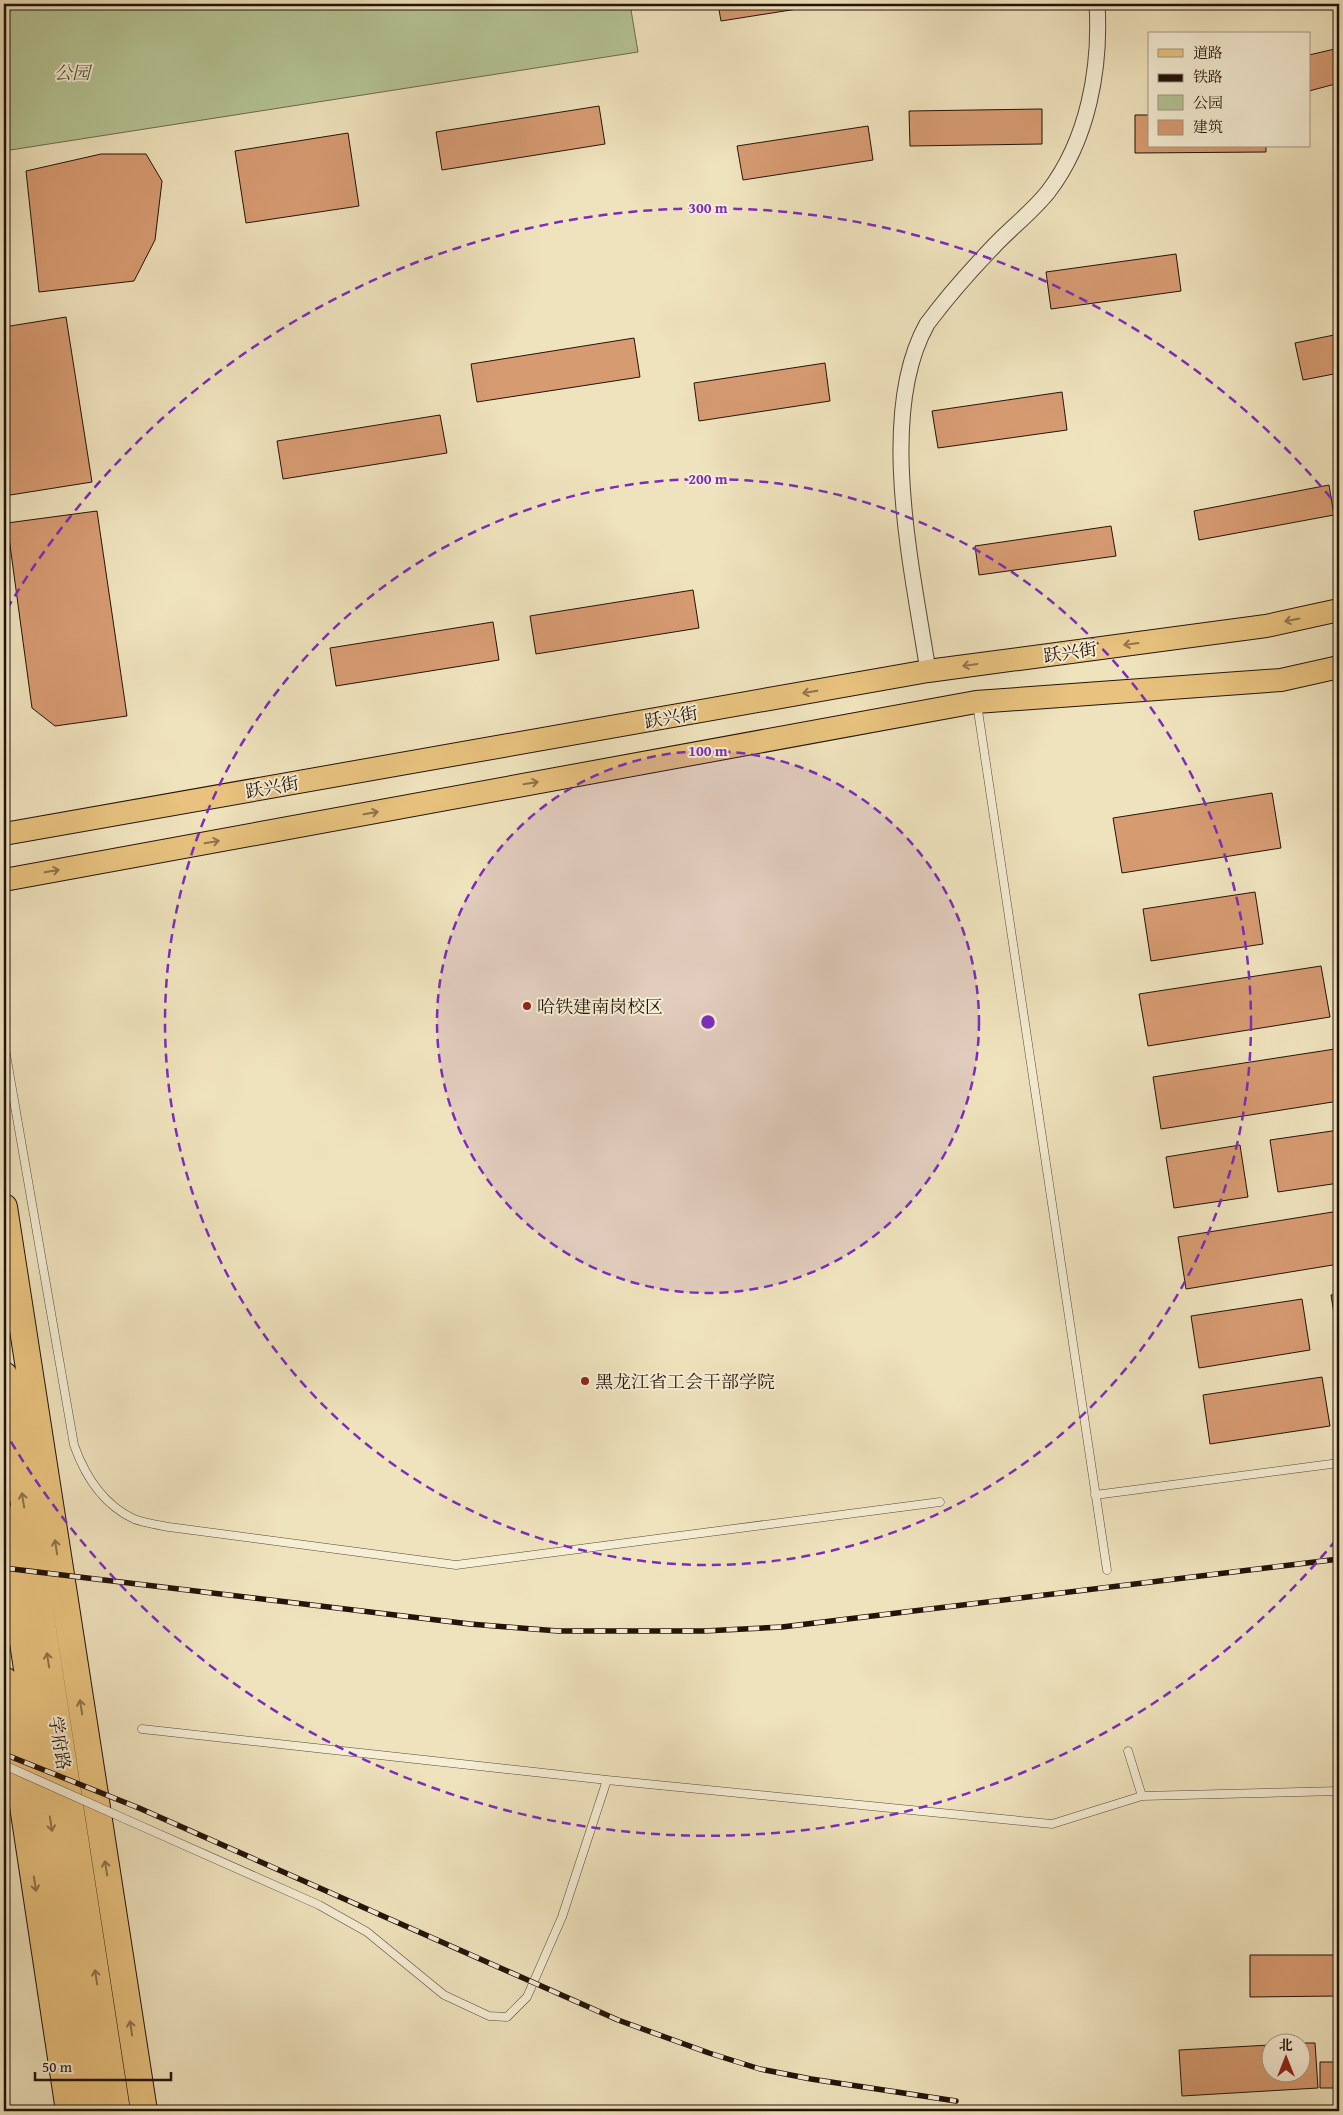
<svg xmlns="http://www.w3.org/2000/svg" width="1343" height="2115" font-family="'Gentium Book Plus','Noto Serif SC',serif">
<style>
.green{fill:#b5c494;stroke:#6c6c4f}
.building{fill:#d79b72;stroke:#23130a}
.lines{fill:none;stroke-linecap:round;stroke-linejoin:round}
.lane-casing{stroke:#564737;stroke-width:9}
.street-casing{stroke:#564737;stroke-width:17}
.primary-casing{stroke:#23130a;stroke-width:24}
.highway-casing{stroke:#23130a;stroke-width:28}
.lane{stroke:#f5edd4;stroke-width:8}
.street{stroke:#f5edd4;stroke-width:15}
.primary{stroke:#e8c27e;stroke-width:22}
.highway{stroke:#e8c27e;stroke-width:26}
.rail-casing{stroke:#23130a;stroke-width:5.5}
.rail{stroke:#f5edd4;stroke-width:4;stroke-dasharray:11;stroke-linecap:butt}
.lane-bridge-casing{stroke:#564737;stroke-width:9;stroke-linecap:butt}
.lane-bridge{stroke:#f5edd4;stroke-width:8}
.oneway{stroke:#8f734a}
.ring{fill:none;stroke:#7b2cbf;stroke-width:2.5;stroke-dasharray:9 6}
.poi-dot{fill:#8f2418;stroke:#f5edd4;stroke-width:2}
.labels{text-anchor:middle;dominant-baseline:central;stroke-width:4;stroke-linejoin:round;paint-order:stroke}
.park-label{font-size:18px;font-style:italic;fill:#56513a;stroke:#f5edd4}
.street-label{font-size:18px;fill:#23130a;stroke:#f5edd4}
.poi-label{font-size:18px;fill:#23130a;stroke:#f5edd4;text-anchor:start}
.centre{fill:#7b2cbf;stroke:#f5edd4;stroke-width:2.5}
.ring-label{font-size:15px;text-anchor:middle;font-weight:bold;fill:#7b2cbf;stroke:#f5edd4;stroke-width:4;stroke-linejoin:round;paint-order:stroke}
</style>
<rect width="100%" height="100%" fill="#efe3bd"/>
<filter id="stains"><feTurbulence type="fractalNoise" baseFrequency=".004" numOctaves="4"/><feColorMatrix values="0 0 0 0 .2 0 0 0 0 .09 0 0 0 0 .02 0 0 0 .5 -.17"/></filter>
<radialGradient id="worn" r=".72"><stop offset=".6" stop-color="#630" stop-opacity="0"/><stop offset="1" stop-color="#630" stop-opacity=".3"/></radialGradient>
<path class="green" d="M 4,4 L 630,4 L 638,52 L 4,151 Z"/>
<path class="building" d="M 718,4 L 829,4 L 721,21 Z
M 1339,48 L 1339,83 L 1309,91 L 1309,55 Z
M 599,106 L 605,144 L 442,170 L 436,132 Z
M 1042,109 L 1042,144 L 910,146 L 909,111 Z
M 1135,115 L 1149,115 L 1149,146 L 1266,146 L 1266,152 L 1135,153 Z
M 868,126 L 873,160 L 743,180 L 737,146 Z
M 348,133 L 359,206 L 246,223 L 235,151 Z
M 101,154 L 146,154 L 162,181 L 155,240 L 134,281 L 39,292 L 26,171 Z
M 1176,254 L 1181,291 L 1051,309 L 1046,272 Z
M 66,317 L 92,482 L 4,496 L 4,327 Z
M 1339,334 L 1339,373 L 1303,380 L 1295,343 Z
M 634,338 L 640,377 L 477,402 L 471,364 Z
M 825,363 L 830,401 L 699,421 L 694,383 Z
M 1062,392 L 1067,430 L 938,448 L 932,411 Z
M 440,415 L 447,453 L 283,479 L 277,441 Z
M 1329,485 L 1334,515 L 1199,540 L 1194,511 Z
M 97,511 L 127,716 L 55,726 L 32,708 L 7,523 Z
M 1111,526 L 1116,556 L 979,575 L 975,546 Z
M 693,590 L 699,628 L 536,654 L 530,616 Z
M 493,622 L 499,660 L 336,686 L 330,648 Z
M 1272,793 L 1281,848 L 1122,873 L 1113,818 Z
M 1255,892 L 1263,944 L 1151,961 L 1143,909 Z
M 1321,966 L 1330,1017 L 1148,1046 L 1139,994 Z
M 1335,1049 L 1339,1076 L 1339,1101 L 1161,1129 L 1153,1077 Z
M 1339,1130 L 1339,1183 L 1278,1192 L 1270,1140 Z
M 1240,1145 L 1248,1197 L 1174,1208 L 1166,1157 Z
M 1339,1211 L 1339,1264 L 1186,1289 L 1178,1237 Z
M 1339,1294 L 1339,1344 L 1331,1295 Z
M 1302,1299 L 1310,1350 L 1199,1368 L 1191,1316 Z
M 1322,1377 L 1330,1426 L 1210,1444 L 1203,1395 Z
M 1250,1955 L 1339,1955 L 1339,1996 L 1250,1997 Z
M 1300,2043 L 1315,2043 L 1318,2088 L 1182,2096 L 1179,2050 L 1270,2045 L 1270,2072 L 1300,2072 Z
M 1320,2062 L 1339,2062 L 1339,2088 L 1320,2088 Z"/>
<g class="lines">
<g class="lane-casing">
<path id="lane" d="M 977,704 L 1107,1570
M 4,1043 L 74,1445 C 85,1476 104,1505 134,1519 C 145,1523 158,1525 169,1527 L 456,1565 L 940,1502
M 1095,1495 L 1339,1463
M 142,1729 L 607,1780 L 1052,1824 L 1142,1796 L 1339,1791
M 1128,1751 L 1142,1796
M 123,1818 L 319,1905 L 367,1932 L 444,1995 L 489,2016 L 507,2017 L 527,1997 L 562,1917 L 607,1780"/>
</g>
<g class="street-casing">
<path id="street" d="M 928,671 C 913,572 876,415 927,324 C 947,297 970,271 994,246 C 1011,228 1032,212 1048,192 C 1088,140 1101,68 1097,4"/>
</g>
<g class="primary-casing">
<path id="primary" d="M 4,834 L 928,671 L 1266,626 L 1339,610
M 4,880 L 976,702 L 1281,680 L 1339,667"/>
</g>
<g class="highway-casing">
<path id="highway" d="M 4,1207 L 144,2111
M 4,1375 L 117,2111
M 4,1517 L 94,2111
M 4,1680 L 69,2111"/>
</g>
<use href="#lane" class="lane"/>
<use href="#street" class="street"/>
<use href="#primary" class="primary"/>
<use href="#highway" class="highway"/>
<g class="rail-casing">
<path id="rail" d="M 4,1568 L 470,1624 L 558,1631 L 704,1631 L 782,1627 L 1339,1559
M 4,1754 L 139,1808 L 618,2020 L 709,2053 L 760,2069 L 811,2079 L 956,2101"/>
</g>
<use href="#rail" class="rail"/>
<g class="lane-bridge-casing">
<path id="lane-bridge" d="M 4,1765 L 123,1818"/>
</g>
<use href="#lane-bridge" class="lane-bridge"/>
</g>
<defs><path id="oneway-shaft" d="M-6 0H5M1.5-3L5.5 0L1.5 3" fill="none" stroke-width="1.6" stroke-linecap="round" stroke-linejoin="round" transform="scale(1.25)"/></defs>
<g class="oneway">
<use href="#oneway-shaft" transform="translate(1292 620) rotate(168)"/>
<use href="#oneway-shaft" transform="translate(1131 644) rotate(172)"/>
<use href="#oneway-shaft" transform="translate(970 665) rotate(172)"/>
<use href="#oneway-shaft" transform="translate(810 692) rotate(170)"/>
<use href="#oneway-shaft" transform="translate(531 783) rotate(-10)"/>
<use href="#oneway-shaft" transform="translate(371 813) rotate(-10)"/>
<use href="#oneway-shaft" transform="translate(212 842) rotate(-10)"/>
<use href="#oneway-shaft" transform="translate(52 871) rotate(-10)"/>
<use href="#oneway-shaft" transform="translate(23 1500) rotate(-99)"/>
<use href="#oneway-shaft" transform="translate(56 1547) rotate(-99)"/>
<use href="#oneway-shaft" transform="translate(48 1660) rotate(-99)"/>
<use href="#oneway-shaft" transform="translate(81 1707) rotate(-99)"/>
<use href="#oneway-shaft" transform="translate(51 1824) rotate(81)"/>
<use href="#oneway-shaft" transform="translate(106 1868) rotate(-99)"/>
<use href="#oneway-shaft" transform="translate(35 1884) rotate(81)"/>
<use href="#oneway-shaft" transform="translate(96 1977) rotate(-99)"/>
<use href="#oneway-shaft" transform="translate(131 2028) rotate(-99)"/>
</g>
<circle cx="708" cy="1022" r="271" fill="#7b2cbf" fill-opacity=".12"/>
<g class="ring">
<circle cx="708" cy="1022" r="271"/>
<circle cx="708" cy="1022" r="543"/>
<path d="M1336 1540A814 814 0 0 1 7 1435M7 609A814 814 0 0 1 1336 504"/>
</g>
<g class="poi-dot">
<circle cx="527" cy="1006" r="5"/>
<circle cx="585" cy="1381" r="5"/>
</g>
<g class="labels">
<g class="park-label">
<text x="72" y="72">公园</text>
</g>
<g class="street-label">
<text transform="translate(1070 652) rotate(-8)">跃兴街</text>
<text transform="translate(671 717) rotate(-10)">跃兴街</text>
<text transform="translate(272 787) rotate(-10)">跃兴街</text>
<text transform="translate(60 1743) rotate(81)">学府路</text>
</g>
<g class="poi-label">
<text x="537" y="1006">哈铁建南岗校区</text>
<text x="595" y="1381">黑龙江省工会干部学院</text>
</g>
</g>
<circle cx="708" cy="1022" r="8" class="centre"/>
<g class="ring-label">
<text x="708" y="213">300 m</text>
<text x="708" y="484">200 m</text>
<text x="708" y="756">100 m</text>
</g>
<rect width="1343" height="2115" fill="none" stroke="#efe3bd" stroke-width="20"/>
<rect x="5" y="5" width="1333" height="2105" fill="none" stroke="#23130a" stroke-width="2.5"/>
<rect x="10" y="10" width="1323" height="2095" fill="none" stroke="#23130a"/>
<rect x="1148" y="32" width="162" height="115" fill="#f5edd4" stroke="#a19683"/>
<rect x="1158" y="49" width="25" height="8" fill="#e8c27e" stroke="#a19683"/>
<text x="1193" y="58" font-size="15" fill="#23130a">道路</text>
<rect x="1158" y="74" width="25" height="8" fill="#23130a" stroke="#a19683"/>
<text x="1193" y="82" font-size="15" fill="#23130a">铁路</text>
<rect x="1158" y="95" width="25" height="15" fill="#b5c494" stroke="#a19683"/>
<text x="1193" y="108" font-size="15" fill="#23130a">公园</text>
<rect x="1158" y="120" width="25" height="15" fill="#d79b72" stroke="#a19683"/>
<text x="1193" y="132" font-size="15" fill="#23130a">建筑</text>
<g transform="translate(1286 2058)"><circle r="24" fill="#f5edd4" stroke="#a19683"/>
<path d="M0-4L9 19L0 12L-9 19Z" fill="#8f2418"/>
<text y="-8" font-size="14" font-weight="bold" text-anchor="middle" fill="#23130a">北</text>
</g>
<path d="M35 2072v8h136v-8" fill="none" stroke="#23130a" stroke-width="2.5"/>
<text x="42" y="2072" font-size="15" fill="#23130a" stroke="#f5edd4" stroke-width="4" paint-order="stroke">50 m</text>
<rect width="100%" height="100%" filter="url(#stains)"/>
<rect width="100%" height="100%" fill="url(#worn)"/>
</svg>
